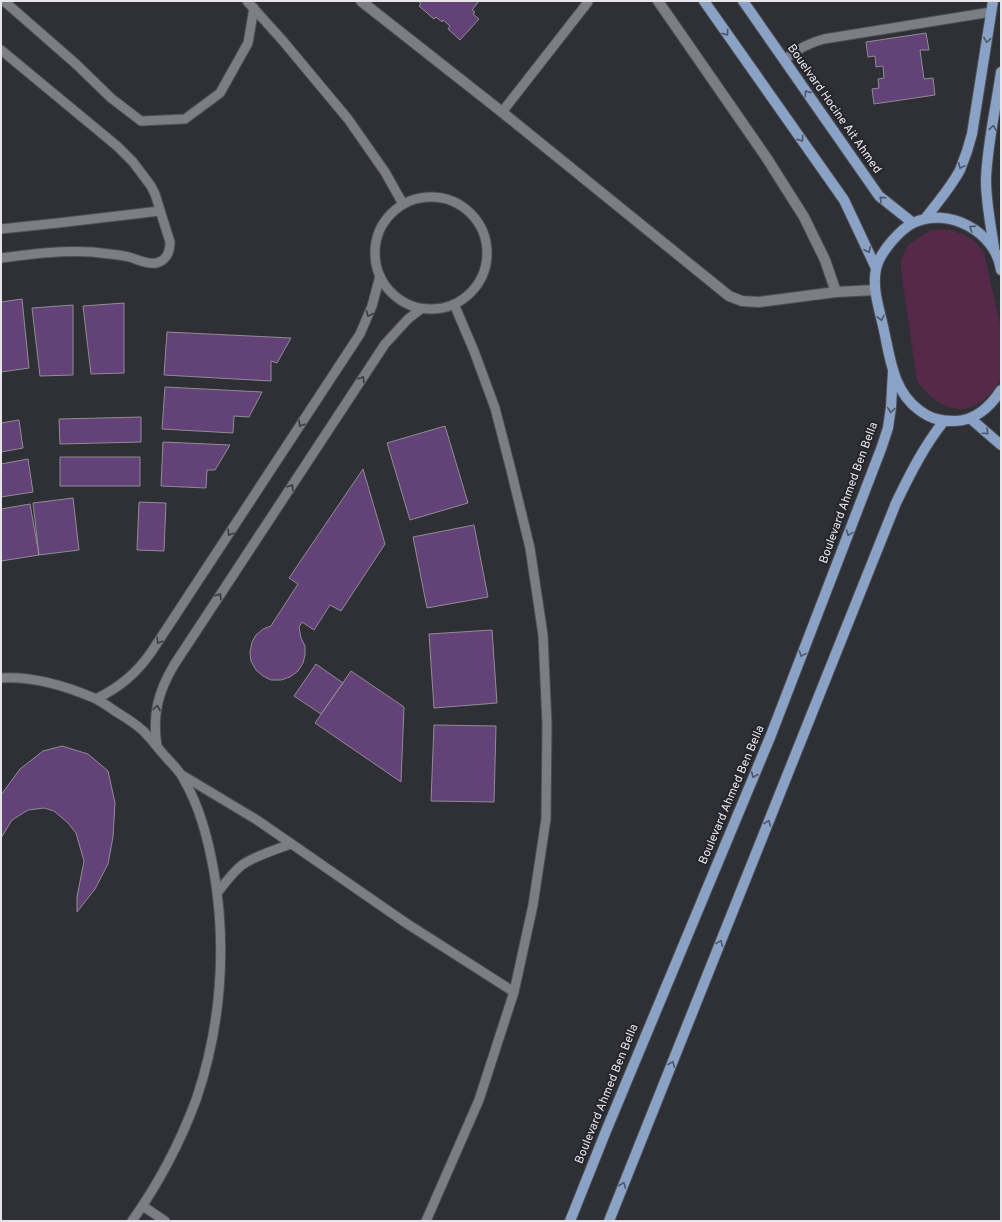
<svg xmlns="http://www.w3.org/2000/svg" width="1002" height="1222" font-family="Overpass,sans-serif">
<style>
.green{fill:#552a49}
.building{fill:#634278;stroke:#908c94}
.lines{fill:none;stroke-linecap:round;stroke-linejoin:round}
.lane-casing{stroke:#4d4d52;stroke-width:11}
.street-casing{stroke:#4d4d52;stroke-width:12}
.primary-casing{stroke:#4d4d52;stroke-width:12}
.lane{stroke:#7c7d85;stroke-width:9}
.street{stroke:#7c7d85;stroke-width:10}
.primary{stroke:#89a2c6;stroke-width:10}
.oneway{stroke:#4d576a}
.oneway2{stroke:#3b3b42}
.labels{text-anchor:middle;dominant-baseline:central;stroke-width:4;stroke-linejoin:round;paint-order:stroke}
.street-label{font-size:12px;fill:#e5e5ea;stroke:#25252c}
</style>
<rect width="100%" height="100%" fill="#2f2f36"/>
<path class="green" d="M 944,229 C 962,232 974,238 984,253 L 1001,329 L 1001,378 C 998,386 992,393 986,398 C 960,421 934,404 917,381 L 901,270 L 901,260 L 908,245 L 931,230 Z"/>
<path class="building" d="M 418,1 L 479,1 L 472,10 L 475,12 L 473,14 L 479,19 L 460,40 L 448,29 L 450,26 L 443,20 L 442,22 L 436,17 L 434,19 L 419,6 L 421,4 Z
M 926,33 L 929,50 L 920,50 L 924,79 L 933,78 L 935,95 L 874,104 L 872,89 L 879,88 L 878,79 L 884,78 L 883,66 L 876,67 L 875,56 L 868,57 L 866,42 Z
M 22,299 L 29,368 L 1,372 L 1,302 Z
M 124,303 L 124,373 L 91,374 L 83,306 Z
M 73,305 L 73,375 L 40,376 L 32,308 Z
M 167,332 L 291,338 L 277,363 L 271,361 L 271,381 L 164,375 Z
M 165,387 L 262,392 L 249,417 L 234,416 L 233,433 L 162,429 Z
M 141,417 L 141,442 L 60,444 L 59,419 Z
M 19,420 L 23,448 L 1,452 L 1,423 Z
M 445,426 L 468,503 L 410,520 L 387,443 Z
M 163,442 L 230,445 L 215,470 L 207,470 L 206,488 L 161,486 Z
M 60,457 L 140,457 L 140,486 L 60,486 Z
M 28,459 L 33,492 L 1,497 L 1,464 Z
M 363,469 L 385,544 L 341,611 L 330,605 L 314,630 L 302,622 L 299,627 L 301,638 L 305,646 L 305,655 L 303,663 L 298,671 L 290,677 L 281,680 L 271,680 L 263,676 L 256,670 L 251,661 L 250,652 L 252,642 L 256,635 L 263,629 L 271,626 L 274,621 L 298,584 L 289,578 Z
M 73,498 L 79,550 L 39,555 L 33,503 Z
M 139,502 L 166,503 L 164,551 L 137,550 Z
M 30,504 L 39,555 L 1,561 L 1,509 Z
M 474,525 L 488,597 L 427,608 L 413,537 Z
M 492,630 L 497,703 L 434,708 L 429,634 Z
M 316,664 L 343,683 L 321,714 L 294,696 Z
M 351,671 L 404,707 L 401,782 L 315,723 Z
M 434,725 L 496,726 L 494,802 L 431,801 Z
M 62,746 L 88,754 L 108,771 L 115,803 L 113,837 L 108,864 L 95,889 L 77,912 L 77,897 L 84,861 L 76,833 L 68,823 L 54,811 L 44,808 L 28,810 L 12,820 L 1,838 L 1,795 L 20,769 L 43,751 Z"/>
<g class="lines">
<g class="lane-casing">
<path id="lane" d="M 4,1 L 76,64 L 111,98 L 141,121 L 185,119 L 220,93 L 248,43 L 254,8
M 247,1 L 283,41 L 348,119 L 385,172 L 403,204
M 1,50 L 117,146 L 133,162 L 151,186 L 155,194 L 170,242 C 170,252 166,261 156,263 C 147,265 137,259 129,257 C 117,254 105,254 93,252 C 62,250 31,254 1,258
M 784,60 C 796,50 808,43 824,39 L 991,12
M 502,112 L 588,2
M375 253a56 56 0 1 1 112 0a56 56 0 1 1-112 0Z
M 1,229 L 58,223 L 160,211
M 1,678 C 32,676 66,686 94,698 C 103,702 110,708 118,713 C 128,719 140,726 148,736 C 154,742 159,750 166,757 C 171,763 179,770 183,778 C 200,807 208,839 214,872 C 227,948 221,1027 196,1100 C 180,1143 159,1183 132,1221
M 96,699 C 120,687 137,673 152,651 L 360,334 L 372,306 L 380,276
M 157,746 C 152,715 158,692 174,665 L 385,344 L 408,319 L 421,309
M 182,775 L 257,820 L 406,923 L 514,992
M 217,893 C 225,883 233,872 242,865 C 257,855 274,850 291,844
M 143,1206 L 165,1221
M 426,1221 L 479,1100 L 514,992 L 533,905 L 546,819 L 547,724 L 543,635 L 530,548 L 511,470 L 495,408 L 474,351 L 454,304"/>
</g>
<g class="street-casing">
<path id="street" d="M 361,1 L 502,112 L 729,296 L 742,301 L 759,302 L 836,292 L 875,290
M 658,1 L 766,157 L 804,217 L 825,260 L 836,292"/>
</g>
<g class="primary-casing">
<path id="primary" d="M 704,1 L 844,200 L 876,268
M 743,1 L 879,196 L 913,223
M 925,219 C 937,203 951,187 960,170 C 965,158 969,146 972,134 L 993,1
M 994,248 C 991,226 986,203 986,180 C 987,145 996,107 1001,72
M 1001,270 C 996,232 948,206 913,223 C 905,227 898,234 892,241 C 886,248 878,259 876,269 C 872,288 879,308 883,326 C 890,356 892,390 919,410 C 931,419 940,421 955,421 C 975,421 991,406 1001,390
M 971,419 L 1001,445
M 570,1221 L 606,1131 L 771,735 L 881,449 L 888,428 L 891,407 L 893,371
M 609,1221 L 896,503 C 910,474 924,446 944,421"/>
</g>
<use href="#lane" class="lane"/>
<use href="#street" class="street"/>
<use href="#primary" class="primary"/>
</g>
<defs><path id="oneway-chevron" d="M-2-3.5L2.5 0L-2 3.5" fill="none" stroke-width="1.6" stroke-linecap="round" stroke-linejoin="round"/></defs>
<g class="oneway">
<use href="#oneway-chevron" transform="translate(726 33) rotate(55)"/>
<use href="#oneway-chevron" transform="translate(987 40) rotate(99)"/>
<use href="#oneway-chevron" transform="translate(807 93) rotate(-125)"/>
<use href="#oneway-chevron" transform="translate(993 128) rotate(-81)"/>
<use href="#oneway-chevron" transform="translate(801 139) rotate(55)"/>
<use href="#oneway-chevron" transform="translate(961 166) rotate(114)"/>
<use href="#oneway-chevron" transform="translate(882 199) rotate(-138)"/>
<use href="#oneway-chevron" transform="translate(972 228) rotate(-147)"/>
<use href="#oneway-chevron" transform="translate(868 250) rotate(65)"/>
<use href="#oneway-chevron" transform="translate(881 318) rotate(78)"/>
<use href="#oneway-chevron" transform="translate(891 410) rotate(97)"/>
<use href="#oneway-chevron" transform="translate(986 432) rotate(42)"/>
<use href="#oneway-chevron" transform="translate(849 533) rotate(111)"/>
<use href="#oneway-chevron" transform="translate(802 654) rotate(111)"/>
<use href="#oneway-chevron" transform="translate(754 775) rotate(113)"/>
<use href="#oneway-chevron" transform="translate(768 823) rotate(-68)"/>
<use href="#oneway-chevron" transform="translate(720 943) rotate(-68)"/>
<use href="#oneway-chevron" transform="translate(672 1064) rotate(-68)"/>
<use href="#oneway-chevron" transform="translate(623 1185) rotate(-68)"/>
</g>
<g class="oneway2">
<use href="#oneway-chevron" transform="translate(369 314) rotate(112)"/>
<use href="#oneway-chevron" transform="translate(362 379) rotate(-57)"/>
<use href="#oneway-chevron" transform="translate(301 424) rotate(123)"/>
<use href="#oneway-chevron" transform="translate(291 487) rotate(-57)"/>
<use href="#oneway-chevron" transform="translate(230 533) rotate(123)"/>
<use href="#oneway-chevron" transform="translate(219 596) rotate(-57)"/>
<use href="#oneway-chevron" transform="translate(159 641) rotate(123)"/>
<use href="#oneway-chevron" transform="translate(157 708) rotate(-81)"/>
</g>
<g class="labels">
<g class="street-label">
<text transform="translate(834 109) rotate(55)">Bouelvard Hocine Ait Ahmed</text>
<text transform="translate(849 493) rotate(-70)">Boulevard Ahmed Ben Bella</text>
<text transform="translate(732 795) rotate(-67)">Boulevard Ahmed Ben Bella</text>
<text transform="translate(607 1094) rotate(-68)">Boulevard Ahmed Ben Bella</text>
</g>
</g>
<rect width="1002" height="1222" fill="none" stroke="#e5e5ea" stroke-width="4"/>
</svg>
